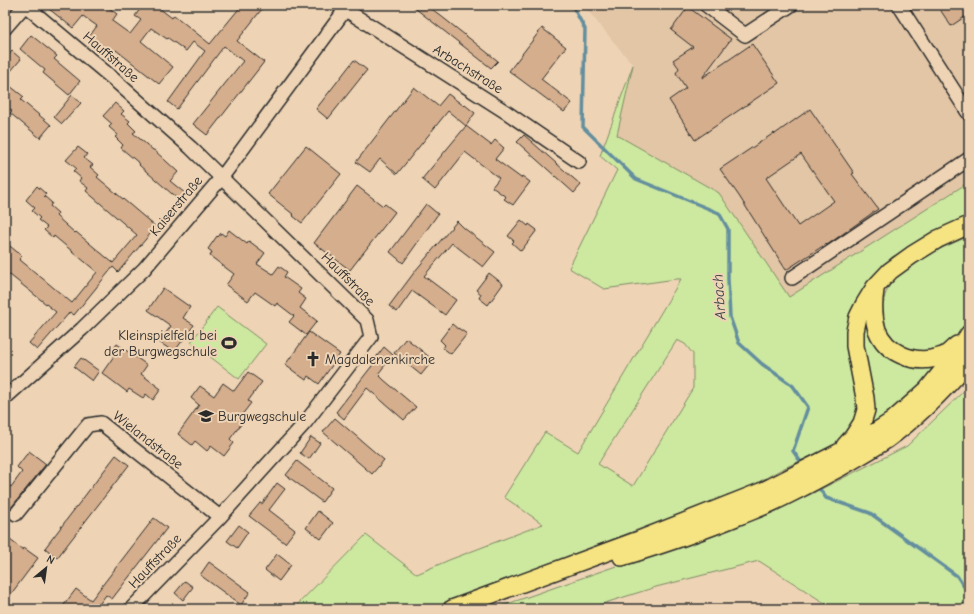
<svg xmlns="http://www.w3.org/2000/svg" width="974" height="614" font-family="'Comic Neue',sans-serif">
<style>
.built{fill:#e2c6a6}
.green{fill:#cde89f;stroke:#7c8a65;fill-rule:evenodd}
.lines{fill:none;stroke-linecap:round;stroke-linejoin:round}
.stream{stroke:#638e9e;stroke-width:3.5}
.building{fill:#d5ae8d;stroke:#2b2b2b;fill-rule:evenodd}
.minor-casing{stroke:#2b2b2b;stroke-width:16}
.major-casing{stroke:#2b2b2b;stroke-width:20}
.minor{stroke:#eed4b5;stroke-width:13}
.major{stroke:#f6e381;stroke-width:17}
.labels{text-anchor:middle;dominant-baseline:central;stroke-width:4;stroke-linejoin:round;paint-order:stroke}
.street-label{font-size:14px;fill:#2b2b2b;stroke:#eed4b5}
.poi-label{font-size:14px;fill:#2b2b2b;stroke:#eed4b5;text-anchor:start}
.water-label{font-size:15px;font-style:italic;fill:#394448;stroke:#eed4b5}
</style>
<rect width="100%" height="100%" fill="#eed4b5"/>
<filter id="ink" filterUnits="userSpaceOnUse"><feTurbulence type="fractalNoise" baseFrequency=".025" numOctaves="2"/><feDisplacementMap in="SourceGraphic" scale="8" xChannelSelector="R" yChannelSelector="G"/><feConvolveMatrix kernelMatrix="1 2 1 2 8 2 1 2 1" color-interpolation-filters="sRGB"/></filter>
<g filter="url(#ink)">
<path class="built" d="M 583,5 L 969,5 L 969,182 L 789,297 L 719,193 L 617,135 L 633,65 Z"/>
<path class="green" d="M 633,65 L 617,135 L 719,193 L 789,297 L 969,182 L 969,217 L 892,257 L 860,294 L 848,327 L 860,410 L 838,444 L 782,469 L 748,488 L 484,588 L 434,609 L 293,609 L 366,535 L 417,574 L 449,560 L 543,524 L 504,497 L 545,432 L 578,452 L 681,279 L 676,279 L 604,289 L 569,268 L 617,170 L 600,156 ZM 677,340 L 685,344 L 693,354 L 693,388 L 633,486 L 598,464 Z
M 969,236 L 969,321 L 960,334 L 944,348 L 930,353 L 914,351 L 903,347 L 891,338 L 885,328 L 882,312 L 885,295 L 893,278 L 924,256 Z
M 217,307 L 266,344 L 239,379 L 191,342 Z
M 867,309 L 879,344 L 942,361 L 907,401 L 872,428 L 868,425 L 874,409 L 874,398 L 866,367 L 864,343 L 864,321 Z
M 969,386 L 969,609 L 834,609 L 759,561 L 656,587 L 586,609 L 493,609 L 619,565 L 689,544 L 780,508 L 809,495 L 907,446 Z"/>
<g class="lines">
<path class="stream" d="M 572,5 L 585,29 L 583,127 L 636,179 L 719,213 L 728,229 L 728,279 L 730,317 L 739,343 L 762,364 L 793,386 L 808,407 L 793,451 L 803,465
M 817,485 L 826,498 L 870,513 L 957,576 L 969,594"/>
</g>
<path class="building" d="M 44,5 L 105,5 L 117,14 L 112,21 L 130,34 L 141,20 L 135,16 L 143,5 L 155,5 L 172,18 L 174,15 L 210,44 L 242,5 L 265,5 L 237,41 L 264,62 L 207,135 L 193,124 L 243,61 L 224,46 L 177,109 L 168,102 L 205,51 L 193,42 L 186,51 L 168,38 L 167,39 L 151,28 L 141,41 L 173,67 L 159,84 L 116,50 L 110,59 L 103,54 L 105,50 L 88,38 L 97,26 L 83,16 L 73,28 Z
M 411,5 L 427,5 L 498,61 L 491,68 Z
M 937,5 L 969,5 L 969,14 L 951,26 Z
M 688,7 L 731,39 L 702,78 L 752,44 L 779,83 L 695,140 L 669,100 L 686,88 L 676,73 L 679,68 L 673,60 L 693,47 L 671,30 Z
M 542,28 L 566,47 L 541,79 L 572,103 L 564,112 L 509,71 Z
M 31,35 L 57,56 L 54,59 L 80,81 L 69,95 L 43,73 L 45,70 L 20,49 Z
M 12,51 L 21,59 L 5,78 L 5,59 Z
M 354,60 L 367,70 L 328,119 L 316,109 Z
M 5,82 L 24,97 L 21,100 L 51,125 L 40,138 L 10,113 L 12,111 L 5,105 Z
M 414,87 L 438,106 L 448,94 L 464,106 L 465,105 L 475,113 L 466,126 L 448,111 L 397,174 L 380,159 L 370,172 L 356,162 Z
M 72,95 L 81,103 L 62,124 L 54,117 Z
M 115,103 L 124,111 L 121,114 L 130,121 L 128,123 L 136,131 L 133,133 L 153,150 L 154,150 L 178,172 L 170,181 L 186,194 L 180,201 L 139,165 L 140,164 L 121,148 L 123,145 L 115,137 L 118,135 L 109,127 L 112,124 L 103,116 Z
M 810,109 L 854,173 L 852,174 L 878,209 L 827,245 L 826,244 L 786,270 L 739,196 L 720,169 L 774,133 L 775,134 ZM 801,154 L 834,201 L 798,226 L 766,178 Z
M 466,126 L 491,145 L 495,140 L 504,148 L 495,159 L 521,178 L 522,176 L 530,182 L 513,205 L 504,199 L 506,197 L 492,187 L 499,178 L 465,152 L 435,190 L 422,179 Z
M 524,135 L 581,185 L 574,193 L 517,142 Z
M 306,146 L 341,174 L 302,223 L 293,216 L 294,215 L 268,194 Z
M 78,147 L 87,154 L 84,158 L 93,165 L 90,167 L 99,175 L 97,177 L 156,227 L 118,272 L 113,267 L 74,315 L 70,312 L 37,350 L 29,343 L 56,312 L 5,271 L 5,242 L 22,256 L 19,259 L 72,303 L 97,272 L 54,236 L 53,238 L 44,230 L 47,227 L 38,220 L 40,218 L 32,211 L 35,208 L 26,200 L 37,186 L 46,194 L 44,196 L 52,203 L 50,206 L 58,213 L 56,216 L 75,233 L 76,232 L 113,263 L 137,235 L 86,191 L 88,188 L 79,181 L 81,178 L 73,171 L 76,168 L 66,160 Z
M 357,186 L 383,206 L 385,204 L 395,212 L 350,270 L 314,243 Z
M 426,204 L 438,214 L 403,263 L 390,252 Z
M 521,220 L 528,226 L 529,224 L 537,230 L 521,251 L 512,243 L 514,241 L 508,236 Z
M 457,221 L 464,228 L 495,252 L 483,267 L 452,243 L 424,276 L 456,300 L 445,315 L 412,291 L 397,312 L 389,306 L 416,270 Z
M 229,230 L 247,244 L 249,241 L 265,253 L 257,264 L 273,274 L 279,266 L 287,272 L 284,277 L 301,289 L 298,293 L 306,299 L 300,308 L 317,321 L 306,335 L 289,322 L 294,316 L 277,303 L 275,306 L 255,292 L 248,301 L 226,285 L 234,274 L 210,256 L 212,252 L 208,249 L 217,236 L 218,237 L 221,233 L 225,236 Z
M 489,273 L 503,284 L 488,305 L 479,298 L 481,294 L 476,290 Z
M 163,288 L 190,307 L 183,318 L 194,325 L 174,352 L 159,342 L 171,326 L 148,310 Z
M 452,324 L 458,329 L 458,328 L 467,334 L 451,354 L 443,348 L 445,345 L 440,340 Z
M 309,332 L 340,354 L 319,384 L 308,376 L 306,380 L 285,365 Z
M 406,338 L 433,360 L 421,375 L 394,353 Z
M 117,344 L 147,365 L 141,374 L 161,389 L 153,400 L 146,394 L 143,398 L 129,389 L 127,392 L 102,373 L 114,356 L 110,354 Z
M 384,347 L 393,355 L 378,374 L 384,380 L 416,407 L 404,420 L 367,388 L 344,419 L 336,412 L 375,362 L 374,360 Z
M 81,358 L 99,371 L 92,381 L 74,367 Z
M 248,372 L 262,382 L 248,401 L 251,403 L 241,416 L 245,419 L 230,439 L 234,443 L 224,456 L 211,446 L 207,451 L 195,441 L 192,445 L 178,434 L 199,405 L 191,398 L 200,386 L 214,396 L 223,383 L 234,391 Z
M 335,418 L 384,460 L 372,474 L 323,432 Z
M 311,437 L 320,443 L 309,459 L 300,453 Z
M 29,451 L 46,464 L 10,509 L 5,517 L 5,482 L 11,487 L 22,472 L 17,467 Z
M 116,455 L 129,465 L 57,558 L 45,548 Z
M 297,461 L 332,488 L 322,502 L 286,475 Z
M 277,483 L 285,489 L 269,510 L 295,530 L 285,543 L 249,516 L 260,503 L 262,504 Z
M 318,511 L 333,523 L 321,539 L 306,528 Z
M 154,518 L 167,528 L 112,599 L 106,595 L 98,606 L 103,609 L 61,609 L 76,589 L 91,600 Z
M 239,525 L 248,532 L 237,548 L 227,541 Z
M 5,536 L 23,550 L 24,548 L 38,558 L 5,602 Z
M 277,554 L 291,565 L 279,581 L 265,570 Z
M 209,562 L 250,592 L 241,605 L 200,575 Z
M 185,581 L 193,587 L 183,600 L 175,593 Z"/>
<g class="lines">
<g class="minor-casing">
<path id="minor" d="M 25,5 L 111,77 L 191,148 L 367,320 L 371,337 L 305,423 L 220,517 L 131,609
M 338,5 L 506,112 L 579,162
M 706,5 L 745,35 L 791,5
M 899,5 L 969,114
M 5,28 L 25,5
M 792,278 L 969,159
M 5,398 L 82,329 L 144,269 L 222,177 L 345,10
M 16,514 L 88,425 L 101,423 L 220,517"/>
</g>
<g class="major-casing">
<path id="major" d="M 875,290 C 873,303 873,317 877,330 C 886,353 913,364 936,358 C 939,357 943,356 945,355 C 949,353 953,348 957,345
M 845,446 L 853,437 L 862,423 L 866,410 L 865,398 L 855,346 L 855,331 L 858,317 L 864,305 L 875,287 L 890,271 L 912,255 L 938,239 L 969,225
M 622,557 C 661,545 700,532 739,516 C 751,511 763,507 775,501 C 797,491 818,479 839,468 C 855,459 871,450 886,440 C 917,418 945,389 969,361
M 452,609 L 639,540 L 763,491 L 838,453 L 866,438 L 892,421 L 927,390 L 957,353 L 969,334"/>
</g>
<use href="#minor" class="minor"/>
<use href="#major" class="major"/>
</g>
</g>
<defs>
<g id="stadium-bare" transform="scale(1.2)"><path d="M0-5a6.5 5 0 1 0 0 10a6.5 5 0 1 0 0-10ZM-3.5-1.8h7v3.6h-7Z" fill="#2b2b2b" stroke="#eed4b5" stroke-width="2.5" paint-order="stroke"/></g>
<g id="church-bare" transform="scale(1.2)"><path d="M-1.2-6h2.4v3.5h3.3v2.4h-3.3V6h-2.4V-.1h-3.3v-2.4h3.3Z" fill="#2b2b2b" stroke="#eed4b5" stroke-width="2.5" paint-order="stroke"/></g>
<g id="school-bare" transform="scale(1.2)"><path d="M0-5L7-2L0 1L-7-2ZM-4 1L0 2.5L4 1V4Q0 6-4 4Z" fill="#2b2b2b" stroke="#eed4b5" stroke-width="2.5" paint-order="stroke"/></g>
</defs>
<g fill-rule="evenodd">
<use href="#stadium-bare" x="229" y="343"/>
<use href="#church-bare" x="313" y="359"/>
<use href="#school-bare" x="206" y="416"/>
</g>
<g class="labels">
<g class="street-label">
<text transform="translate(111 57) rotate(41)">Hauffstraße</text>
<text transform="translate(468 69) rotate(32)">Arbachstraße</text>
<text transform="translate(176 206) rotate(-50)">Kaiserstraße</text>
<text transform="translate(348 279) rotate(45)">Hauffstraße</text>
<text transform="translate(148 440) rotate(38)">Wielandstraße</text>
<text transform="translate(155 561) rotate(-46)">Hauffstraße</text>
</g>
<g class="poi-label">
<text x="217" y="335" text-anchor="end">Kleinspielfeld bei<tspan x="217" dy="16">der Burgwegschule</tspan></text>
<text x="325" y="359">Magdalenenkirche</text>
<text x="218" y="416">Burgwegschule</text>
</g>
<g class="water-label">
<text transform="translate(719 297) rotate(-94)">Arbach</text>
</g>
</g>
<rect width="974" height="614" fill="none" stroke="#eed4b5" stroke-width="20"/>
<rect x="10" y="10" width="954" height="594" fill="none" stroke="#2b2b2b" stroke-width="1.5" filter="url(#ink)"/>
<g transform="translate(46 568) rotate(29)" stroke="#eed4b5" stroke-width="3" paint-order="stroke">
<path d="M0-3L7 15L0 10L-7 15Z" fill="#2b2b2b"/>
<text y="-6" font-size="11" font-weight="bold" text-anchor="middle" fill="#2b2b2b">N</text>
</g>
</svg>
